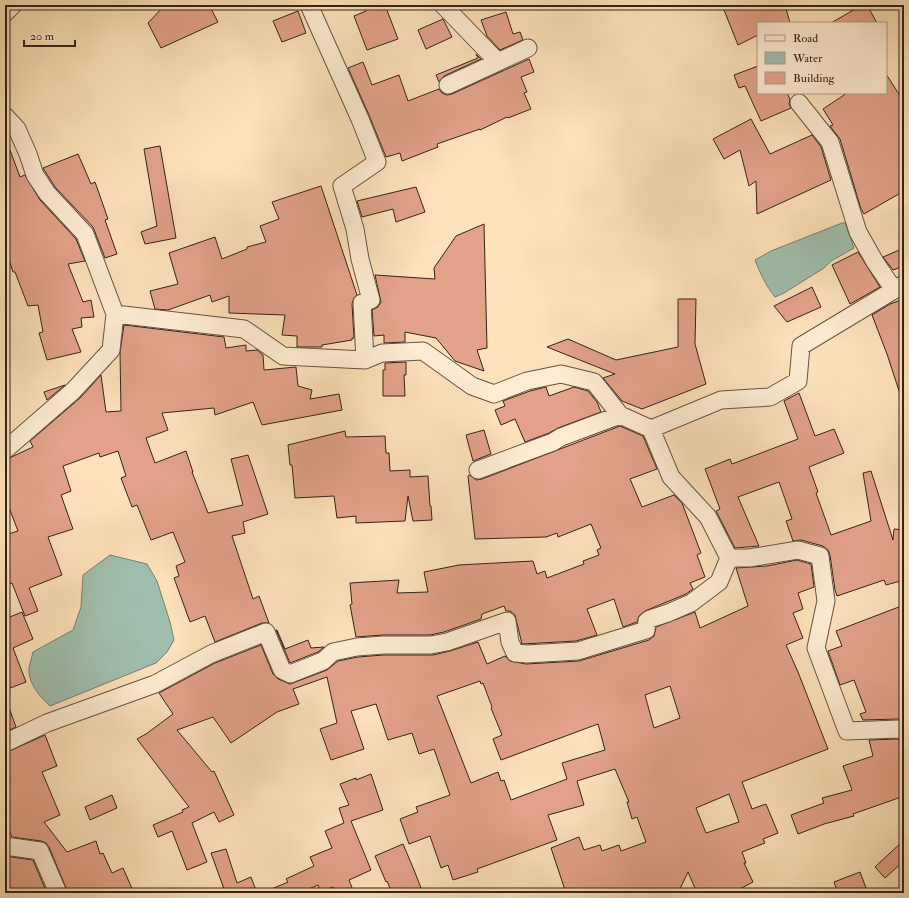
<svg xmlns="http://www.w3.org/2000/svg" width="909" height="898" font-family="'IM FELL Double Pica',serif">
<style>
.water{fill:#9fbead;stroke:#748073}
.building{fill:#e3a289;stroke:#33221b;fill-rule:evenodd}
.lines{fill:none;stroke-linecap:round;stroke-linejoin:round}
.minor-casing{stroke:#665243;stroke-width:19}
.minor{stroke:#feecd2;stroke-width:17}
</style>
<rect width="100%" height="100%" fill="#fde1ba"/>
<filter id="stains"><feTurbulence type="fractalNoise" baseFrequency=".005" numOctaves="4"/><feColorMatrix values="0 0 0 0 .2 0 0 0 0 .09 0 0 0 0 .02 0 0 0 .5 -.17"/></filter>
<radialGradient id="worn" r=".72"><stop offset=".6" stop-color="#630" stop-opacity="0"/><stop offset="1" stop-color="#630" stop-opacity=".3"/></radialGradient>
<path class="water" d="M 842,223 L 845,223 L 854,248 L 831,261 L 824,268 L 784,293 L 775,297 C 766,286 760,273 755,260 L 771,251 Z
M 110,555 L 147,564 L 157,581 L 170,622 L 174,640 L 167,652 L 156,663 L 50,706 C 40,697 28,683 29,668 C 30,663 32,657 33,652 L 73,630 L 81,607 L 83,575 Z"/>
<path class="building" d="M 165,5 L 209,5 L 218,22 L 161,48 L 148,23 Z
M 363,5 L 385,5 L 398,39 L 367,50 L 354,16 L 366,11 Z
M 722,5 L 785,5 L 790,23 L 758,23 L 758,35 L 738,45 Z
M 862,5 L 867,5 L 877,23 L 831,23 Z
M 298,11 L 306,33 L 282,42 L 273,21 Z
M 506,12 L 513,34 L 520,32 L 523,40 L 500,50 L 487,36 L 481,20 Z
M 443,19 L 452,37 L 426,49 L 418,30 Z
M 476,54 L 481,59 L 444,76 L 439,82 L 436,75 L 478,58 Z
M 529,59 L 534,72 L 521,77 L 527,92 L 524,93 L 531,109 L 508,118 L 507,117 L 480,130 L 480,129 L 437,144 L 438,147 L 402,161 L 400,153 L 386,157 L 369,115 L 348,68 L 363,62 L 372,85 L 399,75 L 408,101 L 439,89 L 442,93 L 447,95 L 452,94 Z
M 758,66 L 758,93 L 787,93 L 790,99 L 789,104 L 791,108 L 761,121 L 745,86 L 739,88 L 734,75 Z
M 886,74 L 904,102 L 904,191 L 864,214 L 861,209 L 840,139 L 830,126 L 833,125 L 823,109 L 847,93 L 886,93 Z
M 751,119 L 770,154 L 812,135 L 821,147 L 831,180 L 757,214 L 756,181 L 749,186 L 740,150 L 724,159 L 713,139 Z
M 5,142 L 7,142 L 20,177 L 25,175 L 40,200 L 76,239 L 85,261 L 68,264 L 83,302 L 91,300 L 94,317 L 81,318 L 82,327 L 72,329 L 81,352 L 47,360 L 39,333 L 43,332 L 38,305 L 28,306 L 15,272 L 13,272 L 5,248 Z
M 160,146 L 176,238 L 145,244 L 141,232 L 157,226 L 144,149 Z
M 78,154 L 91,184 L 95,182 L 108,219 L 105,220 L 117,254 L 105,258 L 93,227 L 55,187 L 43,168 Z
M 321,186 L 357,295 L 354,298 L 352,304 L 354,338 L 352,338 L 352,340 L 322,345 L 322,347 L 297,347 L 297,336 L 282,335 L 285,315 L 229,313 L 229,296 L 212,302 L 210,295 L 168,310 L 155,309 L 150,291 L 178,284 L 169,253 L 215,237 L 222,259 L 247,249 L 247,247 L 266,242 L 260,226 L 279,219 L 272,202 Z
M 416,187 L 425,212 L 396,222 L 393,209 L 362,217 L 357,201 Z
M 484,224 L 487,348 L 477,350 L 484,371 L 455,361 L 436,338 L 405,332 L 405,342 L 384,343 L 384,335 L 374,336 L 372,310 L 378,307 L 381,302 L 375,275 L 435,279 L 434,268 L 456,236 Z
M 904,248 L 904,266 L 893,270 L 883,257 Z
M 858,252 L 880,287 L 850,304 L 832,265 Z
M 812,287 L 821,307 L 787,322 L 774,306 Z
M 678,299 L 696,299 L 695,344 L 706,384 L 642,409 L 622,401 L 603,378 L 615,374 L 547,347 L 568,339 L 616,360 L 678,347 Z
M 904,299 L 904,397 L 901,397 L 887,354 L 872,315 L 890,304 Z
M 124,325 L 224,337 L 226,348 L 246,345 L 246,351 L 257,350 L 263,355 L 264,370 L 296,367 L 298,386 L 312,390 L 310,399 L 339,394 L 342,410 L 262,425 L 253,402 L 215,415 L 214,408 L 162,413 L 168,430 L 146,438 L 155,463 L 186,451 L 193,472 L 192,472 L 208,513 L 243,505 L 231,459 L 248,455 L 268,514 L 243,522 L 245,533 L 232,536 L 253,599 L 259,596 L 269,623 L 262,623 L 215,642 L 205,616 L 190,622 L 174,578 L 179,576 L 176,566 L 185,562 L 173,532 L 151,540 L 137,505 L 132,507 L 121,478 L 126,476 L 118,451 L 100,457 L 99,453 L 63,466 L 71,491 L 61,495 L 73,529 L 48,537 L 62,575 L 29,588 L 38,611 L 25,616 L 12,583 L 5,585 L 5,535 L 18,531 L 5,497 L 5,460 L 33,447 L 30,441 L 80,398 L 101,375 L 106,412 L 121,411 L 120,352 Z
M 406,362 L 406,375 L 404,375 L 405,396 L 383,396 L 383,370 L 385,370 L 385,363 Z
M 65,385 L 47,400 L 44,392 Z
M 546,387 L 549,396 L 574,387 L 588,391 L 597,402 L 601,412 L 558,428 L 549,433 L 525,442 L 515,419 L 501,425 L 495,410 L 505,406 L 503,401 L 530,391 Z
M 799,393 L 815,436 L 834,429 L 844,453 L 809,467 L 818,492 L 816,493 L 831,535 L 871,521 L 863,473 L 871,471 L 893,540 L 894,529 L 904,530 L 904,580 L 886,585 L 884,580 L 837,596 L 835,590 L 830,555 L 828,550 L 823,546 L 801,540 L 793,541 L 786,521 L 792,519 L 779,482 L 738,497 L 759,546 L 735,548 L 716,511 L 720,509 L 705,469 L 730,459 L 732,464 L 798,439 L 784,401 Z
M 620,426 L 643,436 L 657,469 L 630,479 L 642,507 L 674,495 L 682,503 L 701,553 L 697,555 L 705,577 L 690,583 L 693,589 L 686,594 L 645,611 L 639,616 L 637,622 L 623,627 L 614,599 L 587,609 L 597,635 L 576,641 L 522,644 L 515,615 L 510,611 L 506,611 L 504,606 L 482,614 L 481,619 L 444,632 L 430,635 L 383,635 L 356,637 L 350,605 L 352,604 L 350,583 L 399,580 L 397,593 L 428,592 L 424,572 L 459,565 L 533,561 L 537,574 L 545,571 L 547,578 L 584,564 L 583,561 L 599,555 L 597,550 L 601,548 L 591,524 L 558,537 L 557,533 L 546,537 L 475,539 L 468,476 L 470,475 L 476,480 L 482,479 Z
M 484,430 L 491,454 L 473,461 L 466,435 Z
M 345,431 L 346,437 L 385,436 L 386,453 L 389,453 L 390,471 L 410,470 L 410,477 L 428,476 L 430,506 L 431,506 L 432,520 L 413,521 L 408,496 L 405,521 L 356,523 L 356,516 L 337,518 L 334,496 L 295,498 L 292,465 L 290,465 L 288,445 Z
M 797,560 L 811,564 L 814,587 L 798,593 L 803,609 L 793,613 L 803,638 L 786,645 L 798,672 L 828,749 L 742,782 L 752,809 L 766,804 L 778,833 L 763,839 L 765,843 L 742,852 L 746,863 L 744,863 L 753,882 L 732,893 L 730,889 L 720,893 L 697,893 L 688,872 L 678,893 L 566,893 L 551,848 L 579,837 L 584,850 L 600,845 L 602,851 L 619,845 L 621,851 L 646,842 L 637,817 L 632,819 L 627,802 L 629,802 L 615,769 L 577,781 L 584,805 L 548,815 L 557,840 L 477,869 L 478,872 L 453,880 L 448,865 L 441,868 L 430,836 L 409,844 L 400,819 L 418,812 L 416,807 L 450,795 L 434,749 L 419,754 L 412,733 L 388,740 L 376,704 L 351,711 L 364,749 L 331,760 L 320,729 L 337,723 L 327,677 L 293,689 L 299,704 L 277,712 L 231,743 L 213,717 L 177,730 L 212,772 L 214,771 L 234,815 L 219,822 L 214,812 L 192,823 L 207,862 L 187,870 L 172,831 L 158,837 L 153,825 L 183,812 L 182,810 L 189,807 L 137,739 L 146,734 L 173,714 L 159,693 L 215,663 L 261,645 L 273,674 L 278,679 L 290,684 L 327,670 L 338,661 L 358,657 L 383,655 L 433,655 L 450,651 L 478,642 L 487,664 L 505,656 L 510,661 L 526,664 L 579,661 L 649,640 L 654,636 L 656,627 L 695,612 L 700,628 L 748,606 L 736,568 L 767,566 ZM 480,681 L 481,684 L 483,683 L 492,707 L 491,708 L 502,735 L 493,739 L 501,760 L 598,724 L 605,750 L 562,763 L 567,779 L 511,800 L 504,780 L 501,781 L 498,772 L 471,783 L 437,696 ZM 670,686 L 680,718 L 654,728 L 645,695 ZM 729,794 L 739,822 L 706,833 L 696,808 Z
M 904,605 L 904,720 L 898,719 L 863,720 L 860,714 L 866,712 L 854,680 L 840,685 L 828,651 L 842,646 L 836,631 Z
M 22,612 L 33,639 L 13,648 L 26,682 L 5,690 L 5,619 Z
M 276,630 L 277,630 L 285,649 L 308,640 L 311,648 L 324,647 L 318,652 L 290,663 Z
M 5,702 L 7,702 L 16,727 L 5,732 Z
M 45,735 L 57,766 L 42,772 L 60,815 L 44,822 L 67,852 L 96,841 L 100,854 L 103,853 L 112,873 L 123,868 L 134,893 L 68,893 L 49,847 L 46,843 L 41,841 L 12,837 L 5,820 L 5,753 Z
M 897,739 L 904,741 L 904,796 L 853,814 L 854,816 L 824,824 L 798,834 L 791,815 L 824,803 L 822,798 L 852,790 L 843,766 L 873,756 L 869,740 Z
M 371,774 L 383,810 L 351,821 L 371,870 L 349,880 L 354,893 L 335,893 L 333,887 L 321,892 L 318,885 L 300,893 L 262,893 L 288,882 L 286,879 L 314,866 L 310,857 L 332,848 L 325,831 L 344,823 L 339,808 L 349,805 L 340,784 L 356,778 L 356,780 Z
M 112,795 L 117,808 L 90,820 L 85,807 Z
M 904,840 L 904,861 L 885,878 L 875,867 Z
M 403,844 L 414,870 L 423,893 L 392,893 L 387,881 L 386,882 L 375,856 Z
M 226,849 L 237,883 L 251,877 L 257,893 L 216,893 L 224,889 L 211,853 Z
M 5,856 L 33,860 L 47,893 L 5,893 Z
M 860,872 L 868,893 L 838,893 L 834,882 Z"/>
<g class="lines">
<g class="minor-casing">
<path id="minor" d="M 309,5 L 360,119 L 377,162 L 342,186 L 355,229 L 360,259 L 371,300 L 362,303 L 365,360
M 443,5 L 498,62 L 448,85
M 5,13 L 13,5
M 498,62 L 528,48
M 799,103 L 830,142 L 858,232 L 875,262 L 894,290
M 5,116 L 17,129 L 28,154 L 35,175 L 47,193 L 85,234 L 115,314 L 244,329 L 283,356 L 365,360 L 382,353 L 423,351 L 472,386 L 494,394 L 527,381 L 561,374 L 594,382 L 620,415 L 651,429 L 721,400 L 770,397 L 798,381 L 801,346 L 904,284
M 651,429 L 671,477 L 708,517 L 729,558 L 749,558 L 798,550 L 820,556 L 826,601 L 816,648 L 847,731 L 898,729 L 904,731
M 5,450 L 73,391 L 111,350 L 115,314
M 478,470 L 553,442 L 561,437 L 620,415
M 5,743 L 47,723 L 155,684 L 211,654 L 266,632 L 282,670 L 290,674 L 323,661 L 333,652 L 357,647 L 383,645 L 431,645 L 447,642 L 507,621 L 510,642 L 515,653 L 527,654 L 578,651 L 646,630 L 647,621 L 650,619 L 668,613 L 691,603 L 719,582 L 729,558
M 5,846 L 40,851 L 58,893"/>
</g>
<use href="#minor" class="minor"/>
</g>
<rect width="909" height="898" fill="none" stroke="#fde1ba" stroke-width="20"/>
<rect x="6" y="6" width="897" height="886" fill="none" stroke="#33221b" stroke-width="2"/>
<rect x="10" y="10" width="889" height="878" fill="none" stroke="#33221b"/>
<rect x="757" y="22" width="130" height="72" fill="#feecd2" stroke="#ad9b89"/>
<rect x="765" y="35" width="20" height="6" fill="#feecd2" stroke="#ad9b89"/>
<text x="793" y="42" font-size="12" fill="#33221b">Road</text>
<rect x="765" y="52" width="20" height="12" fill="#9fbead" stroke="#ad9b89"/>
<text x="793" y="62" font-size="12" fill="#33221b">Water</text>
<rect x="765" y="72" width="20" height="12" fill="#e3a289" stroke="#ad9b89"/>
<text x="793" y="82" font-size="12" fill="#33221b">Building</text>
<path d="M24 40v6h51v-6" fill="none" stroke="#33221b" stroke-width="2"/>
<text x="30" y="40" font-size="12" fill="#33221b" stroke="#feecd2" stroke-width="3" paint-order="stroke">20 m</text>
<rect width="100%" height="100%" filter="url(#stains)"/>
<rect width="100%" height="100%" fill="url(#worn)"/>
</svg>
